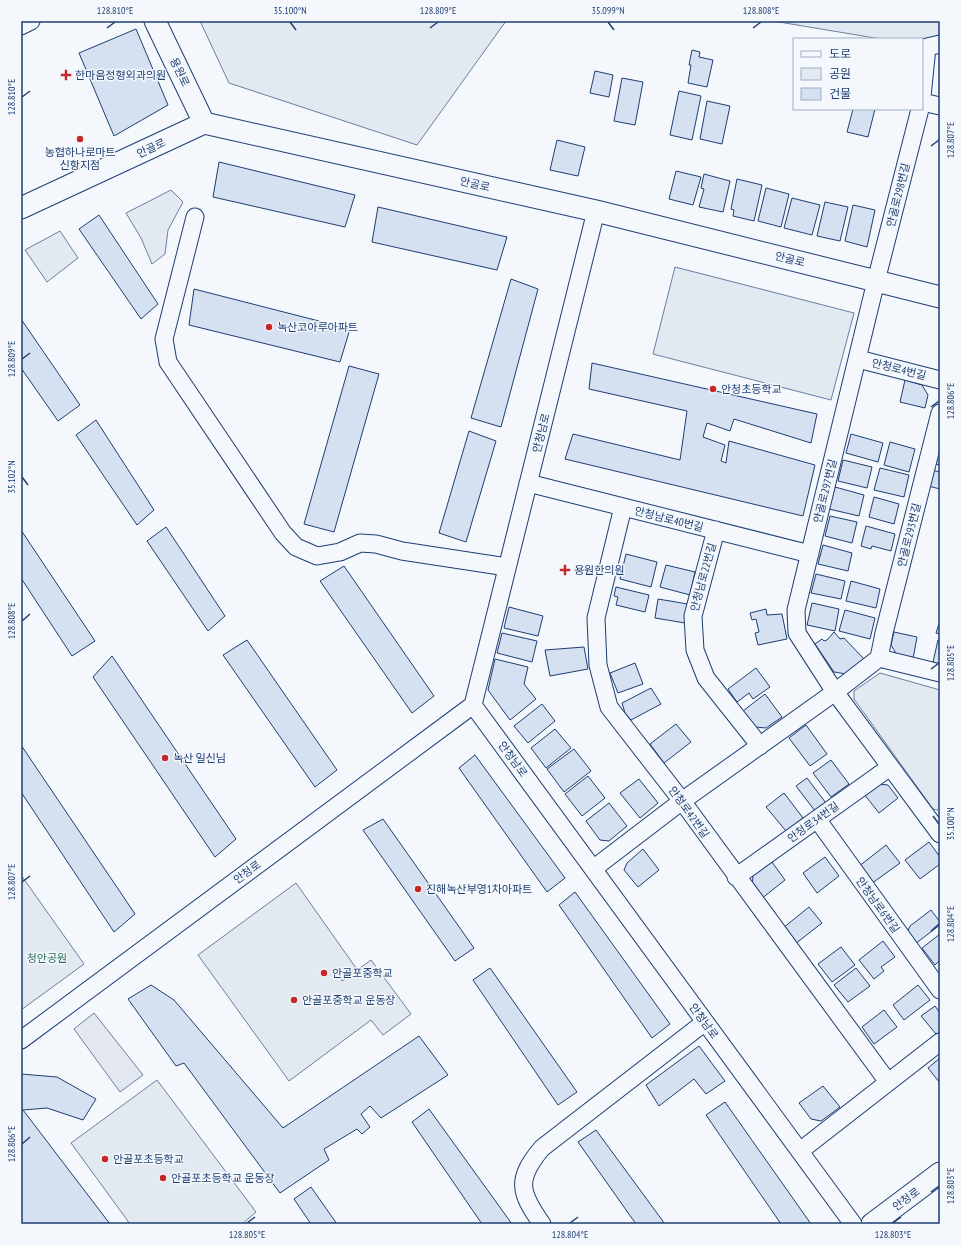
<svg xmlns="http://www.w3.org/2000/svg" width="961" height="1245" font-family="'PT Sans Narrow','Noto Sans KR',sans-serif">
<style>
.green{fill:#e3e9f0;stroke:#687fa3}
.parking{fill:#e3e8f0;stroke:#687fa3}
.building{fill:#d5e0f0;stroke:#1d3f73}
.lines{fill:none;stroke-linecap:round;stroke-linejoin:round}
.minor-casing{stroke:#1d3f73;stroke-width:19}
.major-casing{stroke:#1d3f73;stroke-width:23}
.minor{stroke:#f4f7fb;stroke-width:17}
.major{stroke:#f4f7fb;stroke-width:21}
.ticks{fill:none;stroke:#1d3f73;stroke-width:1.5}
.poi-dot{fill:#c62828;stroke:#f4f7fb;stroke-width:1.5}
.labels{text-anchor:middle;dominant-baseline:central;stroke-width:3;stroke-linejoin:round;paint-order:stroke}
.street-label{font-size:11px;fill:#1d3f73;stroke:#f4f7fb}
.poi-label{font-size:11px;fill:#1d3f73;stroke:#f4f7fb;text-anchor:start}
.park-label{font-size:11px;fill:#2c6c60;stroke:#f4f7fb}
.neatline{fill:none;stroke:#1d3f73;stroke-width:1.5}
.ticks-label{font-size:10px;text-anchor:middle;fill:#1d3f73}
</style>
<rect width="100%" height="100%" fill="#f4f7fb"/>
<path class="green" d="M 200,21 L 506,21 L 417,145 L 229,83 Z
M 773,21 L 940,21 L 940,36 L 922,46 L 922,39 L 881,39 Z
M 171,190 L 183,202 L 168,230 L 165,254 L 152,264 L 141,238 L 126,213 Z
M 60,231 L 78,258 L 47,282 L 25,250 Z
M 675,267 L 854,313 L 831,400 L 653,354 Z
M 880,673 L 940,690 L 940,808 L 938,810 L 933,809 L 854,699 L 854,691 Z
M 21,875 L 84,964 L 21,1010 Z
M 296,883 L 356,968 L 341,979 L 342,981 L 371,960 L 411,1014 L 383,1035 L 371,1020 L 289,1081 L 198,955 Z
M 157,1080 L 256,1212 L 242,1224 L 130,1224 L 71,1143 Z"/>
<path class="parking" d="M 94,1013 L 143,1075 L 120,1092 L 74,1029 Z"/>
<path class="building" d="M 136,29 L 168,105 L 114,136 L 79,53 Z
M 692,50 L 700,52 L 699,57 L 713,60 L 707,87 L 688,83 L 691,65 L 689,65 Z
M 595,71 L 613,75 L 609,97 L 590,93 Z
M 622,78 L 643,82 L 635,125 L 614,121 Z
M 679,91 L 701,96 L 692,140 L 670,135 Z
M 707,101 L 730,106 L 722,144 L 700,139 Z
M 853,109 L 875,109 L 868,137 L 847,132 Z
M 557,140 L 585,147 L 578,176 L 550,170 Z
M 219,162 L 355,195 L 345,227 L 213,197 Z
M 676,171 L 701,177 L 693,205 L 669,199 Z
M 704,174 L 730,181 L 723,212 L 699,207 L 704,189 L 701,188 Z
M 737,179 L 762,185 L 754,221 L 733,216 L 734,210 L 731,209 Z
M 766,188 L 789,194 L 781,227 L 758,221 Z
M 792,198 L 820,205 L 812,235 L 784,228 Z
M 825,202 L 848,207 L 840,241 L 817,236 Z
M 853,205 L 875,210 L 867,247 L 845,241 Z
M 378,207 L 507,237 L 497,270 L 372,242 Z
M 99,215 L 158,304 L 141,319 L 79,229 Z
M 511,279 L 538,289 L 501,427 L 471,418 Z
M 194,289 L 350,329 L 340,362 L 189,325 Z
M 21,319 L 80,405 L 58,421 L 21,368 Z
M 592,363 L 817,414 L 811,443 L 734,419 L 730,431 L 707,423 L 703,437 L 725,445 L 721,461 L 726,463 L 729,441 L 815,465 L 803,516 L 565,459 L 573,434 L 680,460 L 687,411 L 589,389 Z
M 349,366 L 379,374 L 334,532 L 304,524 Z
M 905,380 L 922,385 L 928,395 L 925,408 L 900,402 Z
M 96,420 L 154,510 L 137,525 L 76,435 Z
M 469,431 L 496,441 L 466,542 L 439,533 Z
M 851,434 L 883,443 L 878,462 L 846,453 Z
M 890,442 L 915,449 L 909,472 L 884,465 Z
M 940,446 L 940,465 L 931,463 Z
M 843,460 L 872,467 L 867,488 L 838,481 Z
M 880,468 L 909,475 L 904,497 L 874,490 Z
M 932,470 L 940,472 L 940,489 L 928,486 Z
M 835,487 L 864,495 L 859,516 L 829,509 Z
M 874,497 L 899,504 L 894,524 L 869,517 Z
M 830,516 L 857,522 L 852,543 L 825,536 Z
M 866,526 L 895,534 L 891,551 L 872,546 L 871,549 L 861,546 Z
M 166,527 L 225,616 L 208,631 L 147,541 Z
M 21,530 L 95,641 L 72,656 L 21,578 Z
M 823,545 L 852,553 L 848,571 L 818,564 Z
M 626,554 L 657,562 L 651,587 L 620,579 Z
M 666,565 L 695,572 L 690,595 L 660,587 Z
M 344,566 L 434,696 L 412,713 L 320,581 Z
M 816,574 L 845,581 L 841,599 L 811,593 Z
M 851,581 L 880,589 L 876,608 L 846,601 Z
M 616,587 L 649,595 L 645,612 L 616,605 L 618,597 L 614,596 Z
M 658,599 L 688,604 L 685,623 L 655,618 Z
M 812,603 L 839,609 L 835,631 L 807,625 Z
M 509,607 L 543,616 L 538,636 L 504,628 Z
M 766,609 L 767,615 L 782,614 L 787,639 L 758,645 L 755,633 L 759,632 L 756,619 L 752,620 L 750,613 Z
M 845,610 L 875,618 L 870,639 L 839,631 Z
M 940,621 L 940,634 L 936,633 Z
M 834,632 L 840,639 L 844,638 L 864,659 L 846,674 L 834,672 L 815,644 L 822,639 L 824,641 L 827,640 Z
M 894,632 L 917,637 L 913,659 L 897,655 L 891,645 Z
M 502,633 L 537,641 L 532,662 L 497,653 Z
M 247,640 L 337,770 L 315,787 L 223,655 Z
M 938,640 L 940,640 L 940,664 L 933,662 Z
M 584,647 L 588,669 L 550,676 L 545,650 Z
M 112,656 L 236,839 L 215,857 L 93,677 Z
M 495,659 L 528,667 L 524,684 L 536,699 L 510,720 L 488,690 Z
M 635,663 L 643,684 L 618,693 L 610,673 Z
M 756,668 L 770,687 L 753,699 L 749,693 L 737,702 L 728,689 Z
M 651,688 L 661,704 L 631,720 L 625,713 L 622,703 Z
M 765,694 L 782,717 L 766,728 L 755,727 L 743,711 Z
M 542,704 L 555,721 L 528,743 L 514,726 Z
M 676,724 L 691,742 L 664,763 L 650,744 Z
M 806,725 L 827,754 L 810,766 L 789,738 Z
M 555,729 L 571,748 L 546,768 L 531,748 Z
M 21,745 L 135,914 L 114,932 L 21,792 Z
M 574,749 L 591,771 L 564,792 L 547,769 Z
M 475,755 L 565,878 L 547,892 L 459,768 Z
M 831,760 L 849,784 L 831,797 L 813,773 Z
M 588,776 L 605,798 L 582,816 L 565,794 Z
M 807,778 L 826,803 L 815,811 L 796,786 Z
M 639,779 L 658,803 L 640,818 L 620,793 Z
M 877,784 L 888,785 L 898,798 L 879,813 L 864,794 Z
M 784,793 L 803,818 L 786,831 L 766,807 Z
M 609,803 L 627,826 L 609,841 L 600,840 L 586,821 Z
M 383,819 L 474,948 L 455,961 L 363,830 Z
M 929,842 L 940,857 L 940,864 L 920,879 L 905,860 Z
M 886,845 L 900,863 L 871,884 L 858,867 Z
M 643,849 L 659,870 L 638,887 L 624,870 L 627,863 Z
M 825,857 L 839,876 L 817,893 L 803,873 Z
M 772,862 L 785,880 L 761,899 L 752,887 L 753,875 Z
M 575,892 L 670,1024 L 652,1038 L 559,905 Z
M 809,907 L 822,923 L 795,944 L 783,928 Z
M 931,910 L 940,922 L 940,925 L 915,944 L 907,933 L 910,926 Z
M 940,934 L 940,960 L 935,965 L 922,948 Z
M 883,941 L 895,957 L 881,967 L 884,971 L 874,979 L 859,960 Z
M 841,947 L 855,965 L 832,982 L 818,964 Z
M 490,968 L 577,1092 L 558,1105 L 473,980 Z
M 856,968 L 870,986 L 848,1002 L 834,985 Z
M 151,985 L 174,1000 L 283,1128 L 419,1036 L 448,1075 L 381,1118 L 370,1106 L 361,1114 L 370,1127 L 362,1134 L 357,1129 L 324,1149 L 329,1160 L 280,1193 L 184,1063 L 176,1066 L 128,999 Z
M 918,985 L 930,1000 L 904,1020 L 893,1005 Z
M 935,1006 L 940,1013 L 940,1032 L 936,1034 L 921,1016 Z
M 884,1010 L 897,1027 L 874,1044 L 862,1027 Z
M 699,1046 L 725,1081 L 706,1094 L 694,1079 L 659,1106 L 646,1085 Z
M 940,1058 L 940,1083 L 928,1068 Z
M 21,1074 L 57,1077 L 96,1099 L 83,1120 L 47,1108 L 23,1110 L 110,1224 L 21,1224 Z
M 823,1086 L 840,1107 L 821,1121 L 811,1119 L 799,1103 Z
M 725,1102 L 811,1224 L 781,1224 L 706,1115 Z
M 429,1109 L 512,1224 L 482,1224 L 412,1122 Z
M 596,1130 L 665,1224 L 636,1224 L 578,1142 Z
M 311,1187 L 337,1224 L 311,1224 L 294,1199 Z"/>
<g class="lines">
<g class="minor-casing">
<path id="minor" d="M 21,26 L 31,21
M 922,97 L 927,47 L 940,44
M 922,102 L 940,106
M 920,109 L 876,281 L 796,610 L 797,633 L 835,692 L 940,834
M 596,211 L 473,705 L 853,1224
M 195,217 L 164,339 L 168,362 L 283,533 L 296,547 L 317,556 L 340,552 L 360,543 L 376,544 L 402,551 L 507,567
M 858,359 L 940,380
M 528,483 L 810,554
M 623,507 L 596,618 L 598,665 L 609,707 L 682,801 L 888,1082
M 716,530 L 693,616 L 695,650 L 706,678 L 760,746
M 879,658 L 884,633 L 940,413
M 817,819 L 940,990
M 593,869 L 682,801 L 835,692 L 879,658 L 940,673
M 736,877 L 890,767
M 21,1040 L 473,705
M 800,1151 L 940,1042
M 542,1224 C 519,1192 516,1179 542,1148 L 705,1022"/>
</g>
<g class="major-casing">
<path id="major" d="M 155,21 L 204,123
M 21,208 L 204,123 L 596,211 L 940,297
M 872,1224 L 940,1173"/>
</g>
<use href="#minor" class="minor"/>
<use href="#major" class="major"/>
</g>
<path class="ticks" d="M 290,22 L 296,30M 608,22 L 614,30M 107,28 L 115,22M 430,28 L 438,22M 753,28 L 761,22M 22,97 L 30,91M 931,146 L 939,140M 22,359 L 30,353M 931,407 L 939,401M 22,477 L 28,485M 22,621 L 30,614M 931,669 L 939,663M 933,816 L 939,824M 22,882 L 30,876M 931,931 L 939,924M 22,1144 L 30,1137M 931,1192 L 939,1186M 247,1223 L 255,1217M 570,1223 L 578,1217M 893,1223 L 901,1217"/>
<g class="poi-dot">
<path d="M64 69h4v4h4v4h-4v4h-4v-4h-4v-4h4z"/>
<circle cx="80" cy="139" r="4"/>
<circle cx="269" cy="327" r="4"/>
<circle cx="713" cy="389" r="4"/>
<path d="M563 564h4v4h4v4h-4v4h-4v-4h-4v-4h4z"/>
<circle cx="165" cy="758" r="4"/>
<circle cx="418" cy="889" r="4"/>
<circle cx="324" cy="973" r="4"/>
<circle cx="294" cy="1000" r="4"/>
<circle cx="105" cy="1159" r="4"/>
<circle cx="163" cy="1178" r="4"/>
</g>
<g class="labels">
<g class="street-label">
<text transform="translate(180 72) rotate(64)">용원로</text>
<text transform="translate(151 148) rotate(-25)">안골로</text>
<text transform="translate(475 184) rotate(13)">안골로</text>
<text transform="translate(898 195) rotate(-76)">안골로298번길</text>
<text transform="translate(790 259) rotate(14)">안골로</text>
<text transform="translate(899 369) rotate(14)">안청로4번길</text>
<text transform="translate(541 433) rotate(-76)">안청남로</text>
<text transform="translate(825 491) rotate(-76)">안골로297번길</text>
<text transform="translate(669 519) rotate(14)">안청남로40번길</text>
<text transform="translate(909 535) rotate(-76)">안골로293번길</text>
<text transform="translate(703 577) rotate(-75)">안청남로22번길</text>
<text transform="translate(513 759) rotate(54)">안청남로</text>
<text transform="translate(689 812) rotate(54)">안청로42번길</text>
<text transform="translate(813 822) rotate(-36)">안청로34번길</text>
<text transform="translate(247 872) rotate(-37)">안청로</text>
<text transform="translate(878 905) rotate(54)">안청남로6번길</text>
<text transform="translate(704 1021) rotate(54)">안청남로</text>
<text transform="translate(906 1199) rotate(-37)">안청로</text>
</g>
<g class="poi-label">
<text x="75" y="75">한마음정형외과의원</text>
<text x="80" y="152" text-anchor="middle">농협하나로마트<tspan x="80" dy="13">신항지점</tspan></text>
<text x="277" y="327">녹산코아루아파트</text>
<text x="721" y="389">안청초등학교</text>
<text x="574" y="570">용원한의원</text>
<text x="173" y="758">녹산 일신님</text>
<text x="426" y="889">진해녹산부영1차아파트</text>
<text x="332" y="973">안골포중학교</text>
<text x="302" y="1000">안골포중학교 운동장</text>
<text x="113" y="1159">안골포초등학교</text>
<text x="171" y="1178">안골포초등학교 운동장</text>
</g>
<g class="park-label">
<text x="47" y="958">청안공원</text>
</g>
</g>
<rect width="961" height="1245" fill="none" stroke="#f4f7fb" stroke-width="44"/>
<rect x="793" y="38" width="130" height="72" fill="#f4f7fb" stroke="#9eadc5"/>
<rect x="801" y="51" width="20" height="6" fill="#f4f7fb" stroke="#9eadc5"/>
<text x="829" y="58" font-size="12" fill="#1d3f73">도로</text>
<rect x="801" y="68" width="20" height="12" fill="#e3e9f0" stroke="#9eadc5"/>
<text x="829" y="78" font-size="12" fill="#1d3f73">공원</text>
<rect x="801" y="88" width="20" height="12" fill="#d5e0f0" stroke="#9eadc5"/>
<text x="829" y="98" font-size="12" fill="#1d3f73">건물</text>
<rect x="22" y="22" width="917" height="1201" class="neatline"/>
<g class="ticks-label">
<text x="115" y="14">128.810°E</text>
<text x="290" y="14">35.100°N</text>
<text x="438" y="14">128.809°E</text>
<text x="608" y="14">35.099°N</text>
<text x="761" y="14">128.808°E</text>
<text transform="translate(11 97) rotate(-90)" y="4">128.810°E</text>
<text transform="translate(950 140) rotate(-90)" y="4">128.807°E</text>
<text transform="translate(11 359) rotate(-90)" y="4">128.809°E</text>
<text transform="translate(950 401) rotate(-90)" y="4">128.806°E</text>
<text transform="translate(11 477) rotate(-90)" y="4">35.102°N</text>
<text transform="translate(11 621) rotate(-90)" y="4">128.808°E</text>
<text transform="translate(950 663) rotate(-90)" y="4">128.805°E</text>
<text transform="translate(950 824) rotate(-90)" y="4">35.100°N</text>
<text transform="translate(11 882) rotate(-90)" y="4">128.807°E</text>
<text transform="translate(950 924) rotate(-90)" y="4">128.804°E</text>
<text transform="translate(11 1144) rotate(-90)" y="4">128.806°E</text>
<text transform="translate(950 1186) rotate(-90)" y="4">128.803°E</text>
<text x="247" y="1238">128.805°E</text>
<text x="570" y="1238">128.804°E</text>
<text x="893" y="1238">128.803°E</text>
</g>
</svg>
